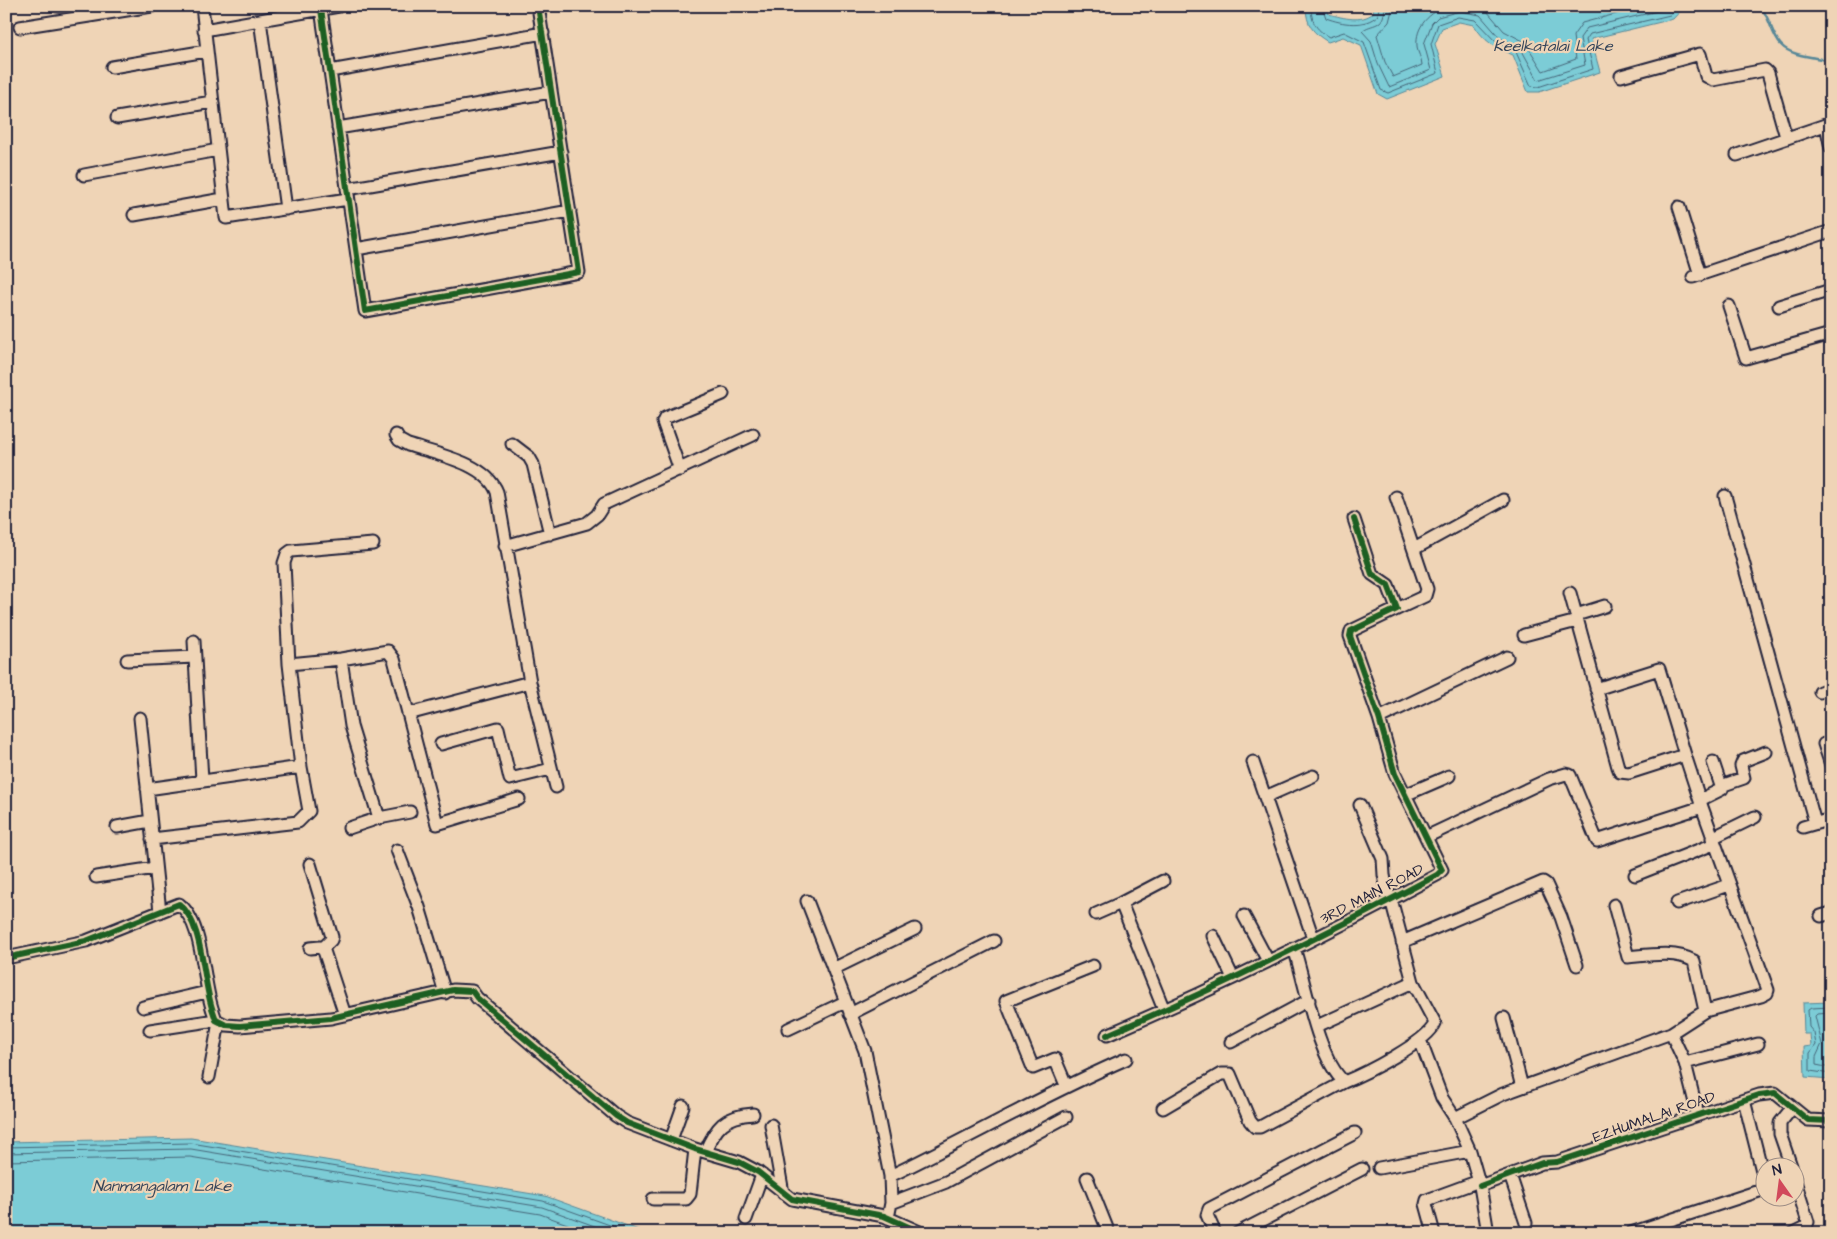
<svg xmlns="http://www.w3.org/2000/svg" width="1837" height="1239" font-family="'Architects Daughter',sans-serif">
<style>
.water{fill:#7cccd6;stroke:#588898}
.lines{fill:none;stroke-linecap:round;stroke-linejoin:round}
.shore{stroke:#466679;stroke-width:1}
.stream{stroke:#588898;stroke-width:2.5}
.minor-casing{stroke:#22223b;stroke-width:15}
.minor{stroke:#efd4b6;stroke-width:11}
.cycleway-casing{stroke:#efd4b6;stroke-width:9}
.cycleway{stroke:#1b5e20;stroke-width:6}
.labels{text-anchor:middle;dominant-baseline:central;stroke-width:4.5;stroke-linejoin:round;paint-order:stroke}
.street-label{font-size:15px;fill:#22223b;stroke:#efd4b6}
.water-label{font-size:16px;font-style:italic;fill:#34445a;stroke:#efd4b6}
</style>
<rect width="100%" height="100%" fill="#efd4b6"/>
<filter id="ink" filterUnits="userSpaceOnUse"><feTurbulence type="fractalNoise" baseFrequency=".02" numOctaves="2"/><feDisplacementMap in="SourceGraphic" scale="10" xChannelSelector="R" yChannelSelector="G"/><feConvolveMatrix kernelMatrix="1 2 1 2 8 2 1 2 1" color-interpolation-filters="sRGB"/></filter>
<g filter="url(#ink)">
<path class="water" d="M 1306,6 L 1326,6 L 1329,14 C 1343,18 1362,23 1373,13 L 1374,6 L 1685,6 L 1673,19 L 1591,39 L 1600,72 L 1539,92 L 1528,92 L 1513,55 C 1495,48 1484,41 1474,25 L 1459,22 L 1442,28 L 1435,44 L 1445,76 L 1387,99 L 1378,94 L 1361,45 L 1343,37 L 1328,42 C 1313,33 1306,25 1306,6 Z
M 1831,1002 L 1831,1079 L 1805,1077 L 1804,1047 L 1811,1046 L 1810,1034 L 1804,1034 L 1803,1003 Z
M 191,1138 L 545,1196 L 647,1233 L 6,1233 L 6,1142 Z"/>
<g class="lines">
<path class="shore" d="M 1311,6 C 1311,21 1315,29 1329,37 L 1344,32 L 1364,42 L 1381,90 L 1388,93 L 1438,73 L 1431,44 L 1438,24 L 1458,17 L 1475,20 L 1497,43 L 1516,52 L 1531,86 L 1538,87 L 1593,69 L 1586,40 L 1590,34 L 1670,15 L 1677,6
M 1322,6 L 1326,18 C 1342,24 1365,28 1378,15 L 1379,6
M 1385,6 C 1384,30 1372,22 1362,31 L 1371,41 L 1378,64 L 1389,87 L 1431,70 L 1424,44 L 1432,23 L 1438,17 L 1460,11 L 1480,15 L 1500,38 L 1520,47 L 1538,80 L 1585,65 L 1580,38 L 1587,28 L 1666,9 L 1669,6
M 1393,6 L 1389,22 L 1377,35 L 1385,62 L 1393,77 L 1422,65 C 1422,58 1417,53 1417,46 C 1415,26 1430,12 1447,6
M 1476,6 L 1487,11 L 1504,31 L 1525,42 L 1543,71 L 1576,59 L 1573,36 L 1582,23 L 1646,6
M 1831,1007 L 1811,1008 L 1808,1010 L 1809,1027 L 1814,1033 L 1816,1045 L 1810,1053 L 1810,1071 L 1831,1074
M 1831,1013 L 1817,1014 L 1815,1016 L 1822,1044 L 1816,1057 L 1816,1065 L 1831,1068
M 6,1147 L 191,1143 L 543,1201 L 632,1233
M 6,1153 L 191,1149 L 542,1207 L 614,1233
M 6,1161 L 190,1157 L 540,1214 L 592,1233"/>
<path class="stream" d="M 1760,6 C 1770,17 1771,34 1781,45 C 1792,57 1816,57 1831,61"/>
<g class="minor-casing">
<path id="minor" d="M 202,6 L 226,218 L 348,199
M 321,9 L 365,311 L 579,272 L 538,6
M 260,20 L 286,209
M 20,27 L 152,6
M 204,30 L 339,6
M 112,67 L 206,51
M 330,71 L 543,33
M 1621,76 L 1700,54 L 1706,76 L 1713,80 L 1765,70 L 1768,73 L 1786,137
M 117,118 L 212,102
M 1826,125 L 1831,148
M 338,128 L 551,92
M 1737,155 L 1831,123
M 84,175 L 218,150
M 347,189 L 561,152
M 1679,207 L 1700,275
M 134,215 L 223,199
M 356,249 L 570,211
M 1693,277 L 1831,231
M 1729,306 L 1746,358 L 1831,334
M 1779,306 L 1831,290
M 396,435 L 399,440 L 408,445 C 436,454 486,463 497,492 L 530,682 L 556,787
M 512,444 L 529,457 L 533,464 L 550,534
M 680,470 L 663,422 L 665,418 L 723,394
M 1725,496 L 1815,823
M 1396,497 L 1427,589 L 1425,596 L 1397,609
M 505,546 L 587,523 L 597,515 L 604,504 L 753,435
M 1414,549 L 1503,500
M 1570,593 L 1618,767 L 1620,772 L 1629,773 L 1685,755 L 1702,807
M 1576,615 L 1605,606
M 1524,635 L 1577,621
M 194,641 L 202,780
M 341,659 L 351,726 L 379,818
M 127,660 L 195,657
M 289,664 L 284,563 L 287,554 L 291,551 L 373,544
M 1596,689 L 1659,669 L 1685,755
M 1820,692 L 1831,688
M 408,714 L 530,682
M 140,718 L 160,912
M 1379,718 L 1507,657
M 441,744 L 498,728 L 510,779 L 551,769
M 1824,744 L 1831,765
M 1253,762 L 1313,938
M 301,767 L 289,664 L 341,659 L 388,651 L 394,659 L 437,824 L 519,799
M 1721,786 L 1744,778 L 1741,766 L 1743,761 L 1766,752
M 147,789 L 301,767 L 309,811 L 298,822 L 152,839
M 1405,795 L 1449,776
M 1265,797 L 1313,776
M 1700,800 L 1722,789 L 1713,762
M 1360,805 L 1383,859 L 1384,875 L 1389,901
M 117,827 L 150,821
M 1803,827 L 1831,819
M 349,828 L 379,818 L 410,812
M 1426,837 L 1549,779 L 1566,774 L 1570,775 L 1597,841 L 1702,807 L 1768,990 L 1767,993 L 1761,996 L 1705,1011
M 1712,838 L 1755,817
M 397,850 L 419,907 L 445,993
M 310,864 L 332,937 L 331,940 L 322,949
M 1635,875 L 1714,844
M 96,877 L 155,868
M 807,901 L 865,1051 L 890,1176 L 891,1203 L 888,1218
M 1121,903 L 1163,881
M 1677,903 L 1729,885
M 1614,905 L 1628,957 C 1649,955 1675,950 1694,961 L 1705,1011 L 1671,1033
M 1096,914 L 1121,903 L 1164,1010
M 1244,916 L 1268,961
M 1821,916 L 1831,913
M 1213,936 L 1233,978
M 1402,942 L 1543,882 L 1546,884 L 1561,917 L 1577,965
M 310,948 L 320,947 L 324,951 L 345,1015
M 1294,948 C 1306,985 1317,1057 1344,1082 C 1364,1074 1428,1042 1435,1023 L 1413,982 L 1391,899
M 6,958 L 86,941 L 179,904 C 204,923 202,981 213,1011 L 216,1020 L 226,1025 L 240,1026 L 331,1018 L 453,990 L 472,991 L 477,998 L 616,1116 L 627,1123 L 695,1149 L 739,1162 L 758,1172 L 792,1199 L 884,1216 L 922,1233
M 833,969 L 915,929
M 143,1007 L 207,992
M 850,1014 L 994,941
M 1504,1018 L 1522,1087
M 1317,1026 L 1413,982
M 788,1029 L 845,1002
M 150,1030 L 216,1020
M 1107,1035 C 1219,987 1329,933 1437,875 L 1442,870 L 1395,774 L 1379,718 L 1350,636 L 1351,631 L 1397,609 L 1388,585 L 1372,574 L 1354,519
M 1420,1040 L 1442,1098 L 1455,1118 L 1470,1151 L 1480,1186 L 1488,1233
M 1231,1042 L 1309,1000
M 1685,1063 L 1758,1044
M 209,1077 L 219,1022
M 1066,1085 L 1055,1059 L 1033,1068 L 1006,1001 L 1093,966
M 1744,1100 L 1764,1179
M 1163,1108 L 1221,1074 L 1230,1074 L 1250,1121 L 1255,1127 L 1260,1127 L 1344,1082
M 1455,1118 L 1503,1094 L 1671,1033 L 1685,1063 L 1698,1115
M 771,1125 L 783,1193
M 671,1140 L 683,1106
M 705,1152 C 716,1127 724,1116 753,1114
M 1791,1166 L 1780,1134 L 1780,1123 L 1792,1108
M 1379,1168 L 1470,1151
M 1510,1175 L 1526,1223
M 890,1176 C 969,1138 1045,1094 1126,1059
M 1087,1178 L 1109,1233
M 1480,1186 L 1542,1163 L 1557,1162 L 1759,1095 L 1775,1093 L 1808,1120 L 1831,1121
M 653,1199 L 686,1199 L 690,1194 L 695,1149
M 891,1203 L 946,1182 L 1066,1117
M 746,1219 L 762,1175
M 1215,1233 L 1207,1215 L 1209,1209 L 1355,1133
M 1238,1233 L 1362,1169
M 1434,1233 L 1426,1204 L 1427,1200 L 1479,1181
M 1631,1233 L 1759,1191 L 1764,1186
M 1794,1233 L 1806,1227 L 1808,1222 L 1794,1178"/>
</g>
<use href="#minor" class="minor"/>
<g class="cycleway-casing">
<path id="cycleway" d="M 321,9 L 365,311 L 579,272 L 538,6
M 6,958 L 86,941 L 179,904 C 204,923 202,981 213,1011 L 216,1020 L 226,1025 L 240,1026 L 331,1018 L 453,990 L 472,991 L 477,998 L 616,1116 L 627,1123 L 695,1149 L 739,1162 L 758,1172 L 792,1199 L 884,1216 L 922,1233
M 1107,1035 C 1219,987 1329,933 1437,875 L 1442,870 L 1395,774 L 1379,718 L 1350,636 L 1351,631 L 1397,609 L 1388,585 L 1372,574 L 1354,519
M 1480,1186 L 1542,1163 L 1557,1162 L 1759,1095 L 1775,1093 L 1808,1120 L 1831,1121"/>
</g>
<use href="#cycleway" class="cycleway"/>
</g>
</g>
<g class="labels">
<g class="street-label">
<text transform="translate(1372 894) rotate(-27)">3RD MAIN ROAD</text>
<text transform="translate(1654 1117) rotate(-19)">EZHUMALAI ROAD</text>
</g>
<g class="water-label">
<text x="1553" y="46">Keelkatalai Lake</text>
<text x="162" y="1186">Nanmangalam Lake</text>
</g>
</g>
<rect width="1837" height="1239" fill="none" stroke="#efd4b6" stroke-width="25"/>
<rect x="12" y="12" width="1812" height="1214" fill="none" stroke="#22223b" stroke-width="2" filter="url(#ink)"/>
<g transform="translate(1780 1182) rotate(346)"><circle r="24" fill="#efd4b6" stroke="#9d8d85"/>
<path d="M0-4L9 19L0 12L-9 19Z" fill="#d1495b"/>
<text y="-8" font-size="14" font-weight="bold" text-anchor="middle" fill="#22223b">N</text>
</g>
</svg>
